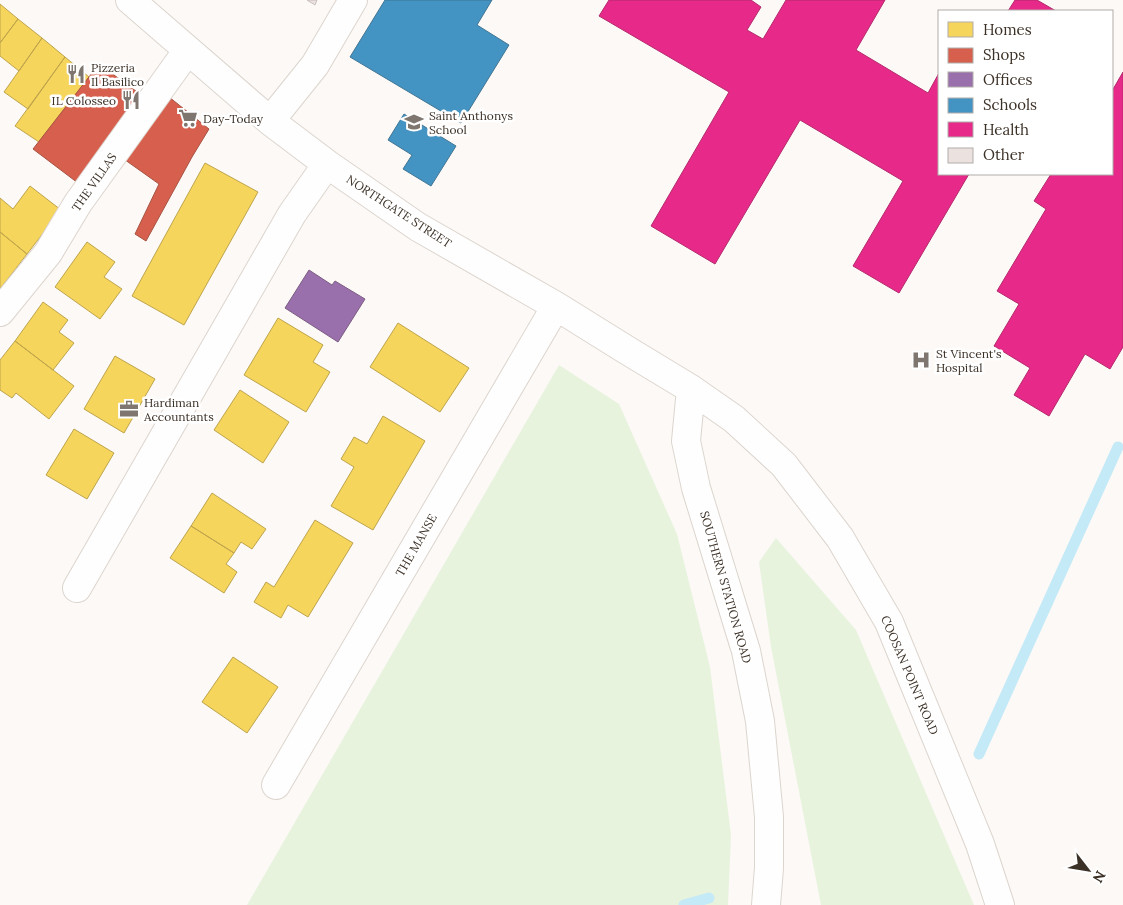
<svg xmlns="http://www.w3.org/2000/svg" width="1123" height="905" font-family="Lora,serif">
<style>
.green{fill:#e8f3de}
.homes{fill:#f6d55c;stroke:#bea44c}
.shops{fill:#d6604d;stroke:#a85242}
.offices{fill:#9970ab;stroke:#7d5d83}
.schools{fill:#4393c3;stroke:#417694}
.health{fill:#e7298a;stroke:#b42b6c}
.lines{fill:none;stroke-linecap:round;stroke-linejoin:round}
.stream{stroke:#c5eaf7;stroke-width:11}
.building{fill:#ebe1df;stroke:#c7bebd}
.minor-casing{stroke:#dcd5ce;stroke-width:30}
.minor{stroke:#fffefe;stroke-width:28}
.labels{text-anchor:middle;dominant-baseline:central;stroke-width:5;stroke-linejoin:round;paint-order:stroke}
.poi-label{font-size:12px;fill:#3c3127;stroke:#fff;text-anchor:start}
.street-label{font-size:12px;fill:#3c3127;stroke:#fff}
</style>
<rect width="100%" height="100%" fill="#fcf9f6"/>
<path class="green" d="M 559,365 L 619,404 L 677,534 L 710,667 L 731,835 L 728,905 L 247,905 Z
M 776,538 L 856,630 L 974,905 L 821,905 L 771,647 L 759,562 Z"/>
<path class="homes" d="M 0,4 L 18,19 L 0,43 Z
M 18,19 L 42,38 L 19,71 L 0,56 L 0,43 Z
M 42,38 L 65,57 L 28,109 L 4,92 Z
M 65,57 L 89,77 L 39,142 L 15,126 Z
M 205,163 L 258,192 L 184,325 L 132,296 Z
M 30,186 L 61,210 L 27,254 L 0,232 L 0,198 L 13,209 Z
M 0,232 L 27,254 L 0,289 Z
M 87,242 L 115,262 L 104,277 L 122,289 L 100,319 L 55,287 Z
M 43,302 L 68,320 L 59,332 L 74,343 L 53,370 L 15,341 Z
M 278,318 L 323,345 L 313,362 L 330,372 L 306,412 L 244,375 Z
M 398,323 L 469,368 L 440,412 L 370,367 Z
M 15,341 L 74,386 L 49,419 L 16,393 L 12,398 L 0,390 L 0,360 Z
M 115,356 L 155,379 L 124,433 L 84,409 Z
M 240,390 L 289,422 L 263,463 L 214,430 Z
M 383,416 L 425,441 L 373,530 L 331,506 L 354,467 L 341,459 L 354,437 L 367,444 Z
M 74,429 L 114,453 L 87,499 L 46,475 Z
M 212,493 L 266,529 L 252,549 L 241,542 L 234,553 L 191,526 Z
M 315,520 L 353,543 L 308,617 L 288,605 L 281,618 L 254,602 L 266,582 L 274,587 Z
M 191,526 L 234,553 L 226,564 L 237,572 L 224,593 L 170,558 Z
M 233,657 L 278,687 L 247,733 L 202,702 Z"/>
<path class="shops" d="M 99,64 L 144,97 L 78,183 L 33,149 Z
M 169,97 L 209,129 L 192,157 L 146,241 L 135,234 L 159,184 L 121,157 Z"/>
<path class="offices" d="M 309,270 L 332,285 L 335,281 L 365,299 L 338,342 L 285,308 Z"/>
<path class="schools" d="M 385,0 L 492,0 L 477,25 L 509,45 L 461,123 L 350,57 Z
M 404,114 L 456,146 L 431,186 L 403,169 L 412,155 L 388,140 Z"/>
<path class="health" d="M 609,0 L 751,0 L 761,7 L 747,30 L 763,39 L 786,0 L 885,0 L 856,50 L 928,93 L 939,73 L 939,174 L 969,174 L 899,293 L 853,266 L 903,181 L 800,120 L 715,264 L 651,226 L 729,92 L 599,16 Z
M 1015,0 L 1037,0 L 1056,11 L 1008,11 Z
M 1123,72 L 1123,347 L 1110,369 L 1085,354 L 1049,416 L 1014,395 L 1030,368 L 994,346 L 1019,304 L 997,291 L 1046,209 L 1034,201 L 1051,174 L 1059,174 L 1062,175 L 1063,174 L 1112,174 L 1112,91 Z"/>
<g class="lines">
<path class="stream" d="M 979,754 L 1118,447
M 684,905 L 709,898"/>
</g>
<path class="building" d="M 307,0 L 317,0 L 315,5 Z"/>
<g class="lines">
<g class="minor-casing">
<path id="minor" d="M 130,0 L 270,121 L 327,164 L 418,227 L 556,306 L 625,349 L 691,389 L 734,419 L 784,465 L 840,538 L 889,622 L 980,844 L 1000,905
M 270,121 L 315,65 L 353,0
M 0,312 L 48,253 L 78,203 L 188,50
M 691,389 L 686,441 L 696,488 L 746,651 L 760,721 L 769,817 L 769,868 L 766,905
M 77,588 L 292,214 L 327,164
M 276,785 L 556,306"/>
</g>
<use href="#minor" class="minor"/>
</g>
<defs>
<g id="restaurant-bare" transform="scale(1.5)"><path d="M-5-6h1v4h1v-4h1v4h1v-4h1v5L-1.5 .5V6h-2V.5L-5-1ZM5-6V6H3V1.5H1.5Q1.5-4 5-6Z" fill="#7f776f" stroke="#fff" stroke-width="2.5" paint-order="stroke"/></g>
<g id="supermarket-bare" transform="scale(1.5)"><path d="M-6-5.5h2.5l.6 2H6L4.5 2H-2.5L-4.4-4H-6ZM-1.5 3.2a1.3 1.3 0 1 0 .1 0ZM3 3.2a1.3 1.3 0 1 0 .1 0Z" fill="#7f776f" stroke="#fff" stroke-width="2.5" paint-order="stroke"/></g>
<g id="school-bare" transform="scale(1.5)"><path d="M0-5L7-2L0 1L-7-2ZM-4 1L0 2.5L4 1V4Q0 6-4 4Z" fill="#7f776f" stroke="#fff" stroke-width="2.5" paint-order="stroke"/></g>
<g id="hospital-bare" transform="scale(1.5)"><path d="M-5-5h3v3.5h4V-5h3V5h-3V1.5h-4V5h-3Z" fill="#7f776f" stroke="#fff" stroke-width="2.5" paint-order="stroke"/></g>
<g id="office-bare" transform="scale(1.5)"><path d="M-6-3h4V-5.5h4V-3h4V5H-6ZM-1-4.5V-3h2v-1.5ZM-6 0V1H6V0Z" fill="#7f776f" stroke="#fff" stroke-width="2.5" paint-order="stroke"/></g>
</defs>
<g fill-rule="evenodd">
<use href="#restaurant-bare" x="76" y="74"/>
<use href="#restaurant-bare" x="131" y="100"/>
<use href="#supermarket-bare" x="188" y="118"/>
<use href="#school-bare" x="414" y="122"/>
<use href="#hospital-bare" x="921" y="360"/>
<use href="#office-bare" x="129" y="409"/>
</g>
<g class="labels">
<g class="poi-label">
<text x="91" y="67">Pizzeria<tspan x="91" dy="14">Il Basilico</tspan></text>
<text x="116" y="100" text-anchor="end">IL Colosseo</text>
<text x="429" y="115">Saint Anthonys<tspan x="429" dy="14">School</tspan></text>
<text x="203" y="118">Day-Today</text>
<text x="936" y="353">St Vincent's<tspan x="936" dy="14">Hospital</tspan></text>
<text x="144" y="402">Hardiman<tspan x="144" dy="14">Accountants</tspan></text>
</g>
<g class="street-label">
<text transform="translate(94 182) rotate(-55)">THE VILLAS</text>
<text transform="translate(399 211) rotate(33)">NORTHGATE STREET</text>
<text transform="translate(416 545) rotate(-60)">THE MANSE</text>
<text transform="translate(726 587) rotate(74)">SOUTHERN STATION ROAD</text>
<text transform="translate(910 675) rotate(67)">COOSAN POINT ROAD</text>
</g>
</g>
<rect x="938" y="10" width="175" height="165" fill="#ffffff" stroke="#b1ada9"/>
<rect x="948" y="22" width="25" height="15" fill="#f6d55c" stroke="#b1ada9"/>
<text x="983" y="35" font-size="15" fill="#3c3127">Homes</text>
<rect x="948" y="48" width="25" height="15" fill="#d6604d" stroke="#b1ada9"/>
<text x="983" y="60" font-size="15" fill="#3c3127">Shops</text>
<rect x="948" y="72" width="25" height="15" fill="#9970ab" stroke="#b1ada9"/>
<text x="983" y="85" font-size="15" fill="#3c3127">Offices</text>
<rect x="948" y="98" width="25" height="15" fill="#4393c3" stroke="#b1ada9"/>
<text x="983" y="110" font-size="15" fill="#3c3127">Schools</text>
<rect x="948" y="122" width="25" height="15" fill="#e7298a" stroke="#b1ada9"/>
<text x="983" y="135" font-size="15" fill="#3c3127">Health</text>
<rect x="948" y="148" width="25" height="15" fill="#ebe1df" stroke="#b1ada9"/>
<text x="983" y="160" font-size="15" fill="#3c3127">Other</text>
<g transform="translate(1088 870) rotate(121)" stroke="#ffffff" stroke-width="4" paint-order="stroke">
<path d="M0-4L9 19L0 12L-9 19Z" fill="#3c3127"/>
<text y="-8" font-size="14" font-weight="bold" text-anchor="middle" fill="#3c3127">N</text>
</g>
</svg>
